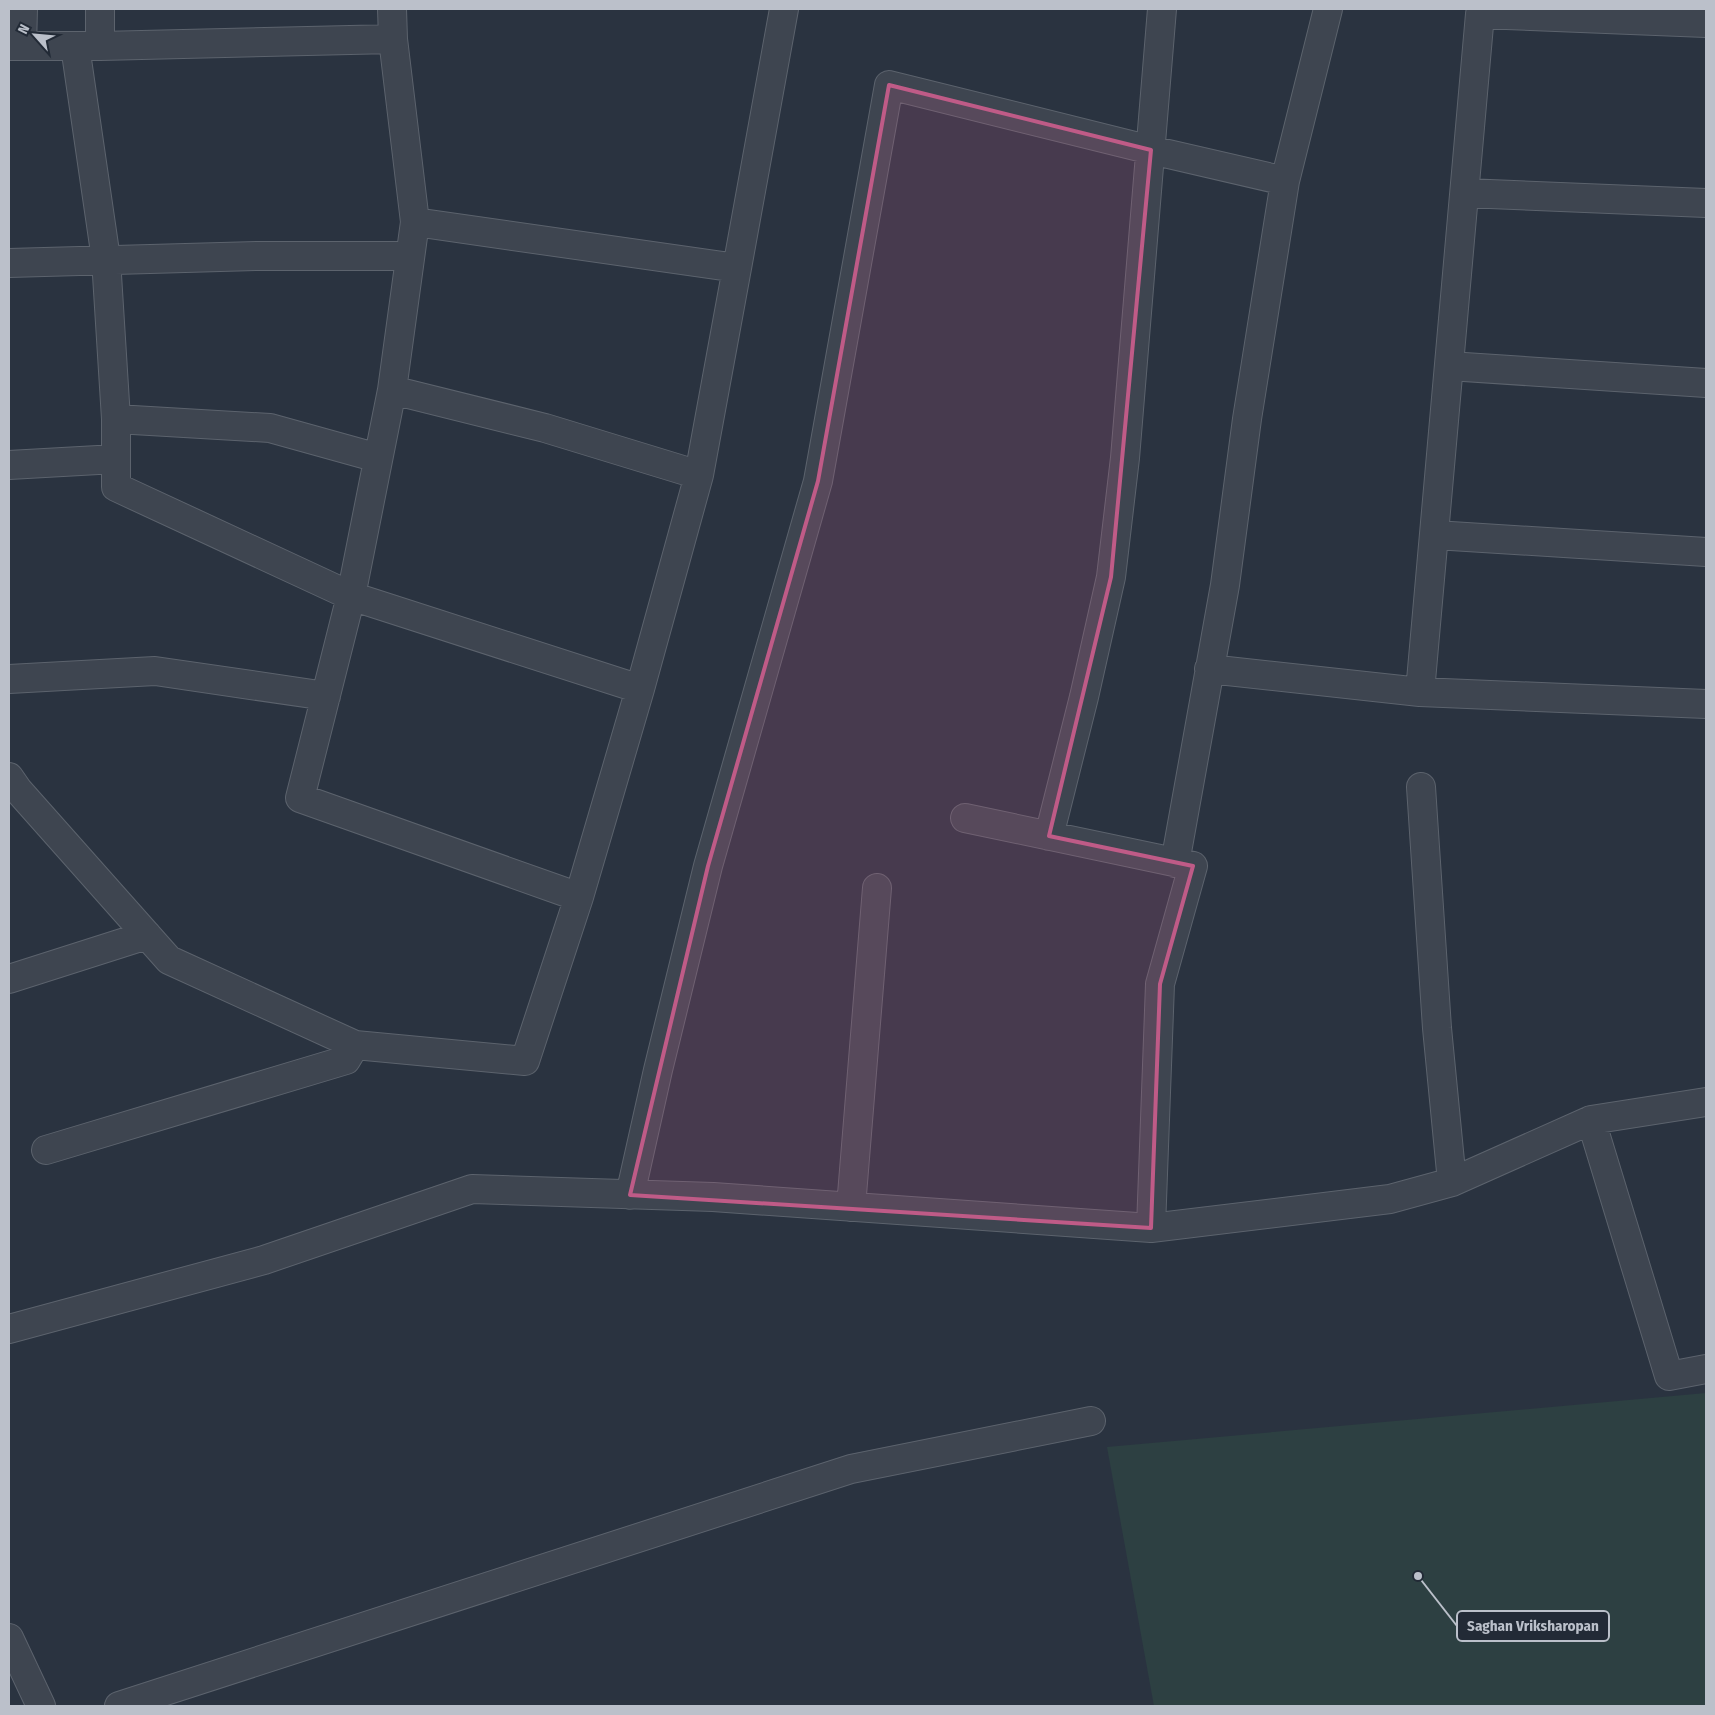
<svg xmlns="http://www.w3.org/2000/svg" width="1715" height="1715" font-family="'Fira Sans Condensed',sans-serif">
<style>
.green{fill:#2d4042}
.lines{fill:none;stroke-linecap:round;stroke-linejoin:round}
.minor-casing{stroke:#5c636d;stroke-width:30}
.minor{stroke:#3e4550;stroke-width:28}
.marked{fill:#bf5b87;fill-opacity:0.2;stroke:#bf5b87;stroke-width:4;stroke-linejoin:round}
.leader{fill:none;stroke:#bbc0ca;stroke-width:2}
.callout-dot{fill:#bbc0ca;stroke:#222a36;stroke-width:2}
.callout{fill:#222a36;stroke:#bbc0ca;stroke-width:2}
.callout-label{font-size:15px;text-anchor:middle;font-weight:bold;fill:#bbc0ca}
</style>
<rect width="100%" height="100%" fill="#2a3340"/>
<path class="green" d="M 1706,1393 L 1706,1706 L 1154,1706 L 1107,1447 Z"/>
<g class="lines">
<g class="minor-casing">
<path id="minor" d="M 100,9 L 100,46
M 393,39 L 415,222 L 737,268 L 784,9
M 9,46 L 100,46 L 393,39 L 392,9
M 22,46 L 23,9
M 75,46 L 106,259 L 116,419
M 1465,193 L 1706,203
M 9,263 L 258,256 L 410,256
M 1449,366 L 1706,383
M 392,390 L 545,428 L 699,475 L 640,689
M 378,458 L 270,428 L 116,419 L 116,487 L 351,596 L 392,390 L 415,222
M 9,465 L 116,459
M 699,475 L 737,268
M 1435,535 L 1706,552
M 351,596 L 640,689 L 579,897 L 300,798 Z
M 1209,669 L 1420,692 L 1706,704
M 9,679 L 155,671 L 326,696
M 1420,692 L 1480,14 L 1706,23
M 9,777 L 18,790 L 169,960 L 355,1045 L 525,1061 L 579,897
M 1421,787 L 1437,1028 L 1452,1182
M 965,818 L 1193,866 L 1160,984 L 1151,1228
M 1049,836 L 1084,697 L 1111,577 L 1125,458 L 1162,9
M 1175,863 L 1225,585 L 1247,419 L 1285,181
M 9,979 L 147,935
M 1591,1120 L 1669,1376 L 1706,1369
M 46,1150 L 346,1060 L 355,1045
M 630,1195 L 658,1070 L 708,866 L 818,481 L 889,85 L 1151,150 L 1285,181 L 1328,9
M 851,1207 L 877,888
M 9,1329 L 264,1260 L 472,1189 L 713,1197 L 1151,1228 L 1390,1199 L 1452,1182 L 1591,1120 L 1706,1102
M 9,1638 L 41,1706
M 119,1706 L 851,1469 L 1091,1421"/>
</g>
<use href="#minor" class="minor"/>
</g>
<path class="marked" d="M 889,85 L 1151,150 L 1111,577 L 1049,836 L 1193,866 L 1160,984 L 1151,1228 L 630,1195 L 708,866 L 818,481 Z"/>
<path class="leader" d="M1418 1576L1457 1626"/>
<circle class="callout-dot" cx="1418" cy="1576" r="5"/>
<rect class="callout" x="1457" y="1611" width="152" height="30" rx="5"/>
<g class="callout-label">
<text x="1533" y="1631">Saghan Vriksharopan</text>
</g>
<rect width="1715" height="1715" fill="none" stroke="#bbc0ca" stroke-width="20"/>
<g transform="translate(35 35) rotate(297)" stroke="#222a36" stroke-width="4" paint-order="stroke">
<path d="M0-4L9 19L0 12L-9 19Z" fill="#bbc0ca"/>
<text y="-8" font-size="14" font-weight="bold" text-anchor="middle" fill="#bbc0ca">N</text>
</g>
</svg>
